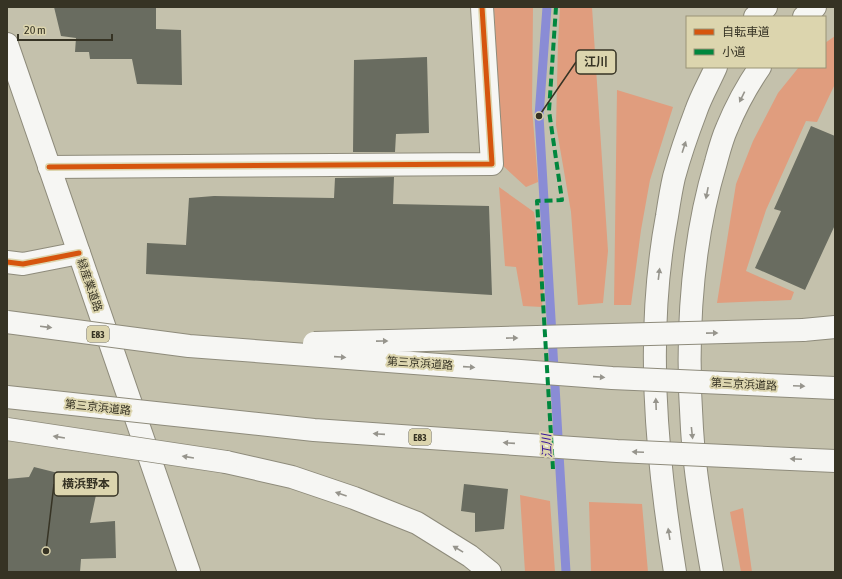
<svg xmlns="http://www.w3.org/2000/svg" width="842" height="579" font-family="'Asap Condensed','Noto Sans JP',sans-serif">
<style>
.green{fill:#e09d7e}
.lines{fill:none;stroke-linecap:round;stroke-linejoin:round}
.stream{stroke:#8a8cd5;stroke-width:9}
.building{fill:#696c60}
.street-casing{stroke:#8e8b7b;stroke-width:24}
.secondary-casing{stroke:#8e8b7b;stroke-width:24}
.highway-casing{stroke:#8e8b7b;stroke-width:24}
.street{stroke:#f6f6f3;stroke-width:22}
.secondary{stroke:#f6f6f3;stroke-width:22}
.highway{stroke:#f6f6f3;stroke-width:22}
.highway-bridge-casing{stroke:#8e8b7b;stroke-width:24;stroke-linecap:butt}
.highway-bridge{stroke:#f6f6f3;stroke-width:22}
.quiet{stroke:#00873e;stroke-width:4;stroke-dasharray:8 4;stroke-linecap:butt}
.cycleway-casing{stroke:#dcd5ae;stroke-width:8}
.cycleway{stroke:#d6550e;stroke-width:5}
.oneway{fill:#96948c}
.labels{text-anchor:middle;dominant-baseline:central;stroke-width:4;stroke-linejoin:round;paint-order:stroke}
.shield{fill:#dcd5ae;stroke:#68644d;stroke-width:1}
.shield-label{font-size:10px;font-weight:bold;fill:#363324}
.street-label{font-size:11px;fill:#363324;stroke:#dcd5ae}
.water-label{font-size:12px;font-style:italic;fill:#2e099a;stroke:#dcd5ae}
.leader{fill:none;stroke:#363324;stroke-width:1.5}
.callout-dot{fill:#363324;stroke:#dcd5ae;stroke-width:1.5}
.callout{fill:#dcd5ae;stroke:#363324;stroke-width:1.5}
.callout-label{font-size:12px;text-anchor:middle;font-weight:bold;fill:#363324}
</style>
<rect width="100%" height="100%" fill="#c4c1ac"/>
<path class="green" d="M 494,7 L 533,7 L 532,108 L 538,182 L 526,187 L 501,164 Z
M 560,7 L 592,7 L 608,251 L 603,303 L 578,305 L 571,212 L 556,125 L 558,43 Z
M 835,36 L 835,84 L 817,122 L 806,121 L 766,210 L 746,271 L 794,292 L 791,300 L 717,303 L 736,184 L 753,141 L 778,93 L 799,67 L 825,67 L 825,43 Z
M 617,90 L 673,107 L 650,180 L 641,230 L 631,305 L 614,305 Z
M 499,187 L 534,212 L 544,280 L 542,307 L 523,306 L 516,267 L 505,266 Z
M 520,495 L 550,501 L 555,572 L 525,572 Z
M 589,502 L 642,504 L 648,572 L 591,572 Z
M 743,508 L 752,572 L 741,572 L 730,512 Z"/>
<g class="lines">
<path class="stream" d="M 547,7 L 539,116 L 566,572"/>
</g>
<path class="building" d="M 54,7 L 156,7 L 156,29 L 181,30 L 182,85 L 137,84 L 132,59 L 90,59 L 89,52 L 75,52 L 76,38 L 61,36 Z
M 427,57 L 429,133 L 396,134 L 395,152 L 353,152 L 354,60 Z
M 811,126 L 835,136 L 835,225 L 805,290 L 755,268 L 781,211 L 774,209 Z
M 394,177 L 393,204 L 489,206 L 492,295 L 146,274 L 147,243 L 186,245 L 189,198 L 214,196 L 334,198 L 335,178 Z
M 34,467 L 62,474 L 56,489 L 96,495 L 90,523 L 115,521 L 116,558 L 81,559 L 80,572 L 7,572 L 7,479 L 29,477 Z
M 464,484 L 508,489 L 504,529 L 475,532 L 475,513 L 461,511 Z"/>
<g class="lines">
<g class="street-casing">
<path id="street" d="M 49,167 L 492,164 L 482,7
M 7,262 L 23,264 L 79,253"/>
</g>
<g class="secondary-casing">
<path id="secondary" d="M 7,44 L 189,572"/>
</g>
<g class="highway-casing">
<path id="highway" d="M 755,17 L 766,7
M 804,17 L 815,7
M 803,330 L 835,327
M 226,462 L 292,477 L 354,498 L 417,523 L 470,556 L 490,572
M 675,572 C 656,455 645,334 667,216 C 669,203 671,190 674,177 C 680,155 688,132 696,111 C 701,96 710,81 716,67
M 712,572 C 704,525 695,477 692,429 C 686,340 690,248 716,162 C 719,151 722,139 727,128 C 736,106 747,86 760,67"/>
</g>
<use href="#street" class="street"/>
<use href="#secondary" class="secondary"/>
<use href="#highway" class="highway"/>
<g class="highway-bridge-casing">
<path id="highway-bridge" d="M 7,322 L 189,346 L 612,378 L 835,388
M 314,343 L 803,330
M 7,397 L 314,430 L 617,451 L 835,461
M 7,429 L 226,462"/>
</g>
<use href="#highway-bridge" class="highway-bridge"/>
<path class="quiet" d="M 553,469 L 537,201 L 562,200 L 549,111 L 556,7"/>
<g class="cycleway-casing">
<path id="cycleway" d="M 49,167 L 492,164 L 482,7
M 7,262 L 23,264 L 79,253"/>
</g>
<use href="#cycleway" class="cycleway"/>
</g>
<defs><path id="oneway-solid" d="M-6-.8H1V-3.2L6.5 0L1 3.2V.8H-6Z"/></defs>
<g class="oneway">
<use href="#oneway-solid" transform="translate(742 97) rotate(116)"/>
<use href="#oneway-solid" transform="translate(684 147) rotate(-72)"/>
<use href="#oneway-solid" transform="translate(707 193) rotate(101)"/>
<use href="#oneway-solid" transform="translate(659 274) rotate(-83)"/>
<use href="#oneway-solid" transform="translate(46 327) rotate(7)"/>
<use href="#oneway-solid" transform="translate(712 333) rotate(-1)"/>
<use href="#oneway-solid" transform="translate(512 338) rotate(-1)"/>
<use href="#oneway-solid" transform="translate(382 341) rotate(-1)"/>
<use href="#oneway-solid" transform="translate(340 357) rotate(4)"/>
<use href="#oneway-solid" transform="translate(469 367) rotate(4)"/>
<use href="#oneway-solid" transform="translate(599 377) rotate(4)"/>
<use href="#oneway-solid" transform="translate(799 386) rotate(3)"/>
<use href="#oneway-solid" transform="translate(656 404) rotate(-92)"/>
<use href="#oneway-solid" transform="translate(692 433) rotate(84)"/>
<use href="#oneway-solid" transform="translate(379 434) rotate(-176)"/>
<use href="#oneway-solid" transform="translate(59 437) rotate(-171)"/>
<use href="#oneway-solid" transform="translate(509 443) rotate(-176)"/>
<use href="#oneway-solid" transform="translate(638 452) rotate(-177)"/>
<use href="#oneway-solid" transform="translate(188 457) rotate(-171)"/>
<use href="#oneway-solid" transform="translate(796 459) rotate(-177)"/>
<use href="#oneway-solid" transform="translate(341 494) rotate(-161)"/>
<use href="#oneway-solid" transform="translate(669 534) rotate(-99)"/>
<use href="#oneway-solid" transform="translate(458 549) rotate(-149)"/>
</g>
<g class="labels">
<g class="shield">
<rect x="87" y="326" width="22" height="16" rx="3"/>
<rect x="409" y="429" width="22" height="16" rx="3"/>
</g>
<g class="shield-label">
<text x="98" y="334">E83</text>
<text x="420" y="437">E83</text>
</g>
<g class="street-label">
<text transform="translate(90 285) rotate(71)">緑産業道路</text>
<text transform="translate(420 363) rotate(4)">第三京浜道路</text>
<text transform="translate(744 384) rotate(3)">第三京浜道路</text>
<text transform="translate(98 407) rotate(6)">第三京浜道路</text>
</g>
<g class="water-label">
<text transform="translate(547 446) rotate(-93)">江川</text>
</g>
</g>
<path class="leader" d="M539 116L576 62M46 551L54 484"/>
<g class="callout-dot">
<circle cx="539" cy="116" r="4"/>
<circle cx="46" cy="551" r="4"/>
</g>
<g class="callout">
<rect x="576" y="50" width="40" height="24" rx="4"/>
<rect x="54" y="472" width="64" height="24" rx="4"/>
</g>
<g class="callout-label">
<text x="596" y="66">江川</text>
<text x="86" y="488">横浜野本</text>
</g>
<rect width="842" height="579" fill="none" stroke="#363324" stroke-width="16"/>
<rect x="686" y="16" width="140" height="52" fill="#dcd5ae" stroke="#9a9477"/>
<rect x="694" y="29" width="20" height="6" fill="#d6550e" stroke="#9a9477"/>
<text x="722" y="36" font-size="12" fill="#363324">自転車道</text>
<rect x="694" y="49" width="20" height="6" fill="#00873e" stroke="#9a9477"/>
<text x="722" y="56" font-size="12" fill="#363324">小道</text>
<path d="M18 34v6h94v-6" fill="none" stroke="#363324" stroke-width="2"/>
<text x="24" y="34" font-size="12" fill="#363324" stroke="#dcd5ae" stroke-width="3" paint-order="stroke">20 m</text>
</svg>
